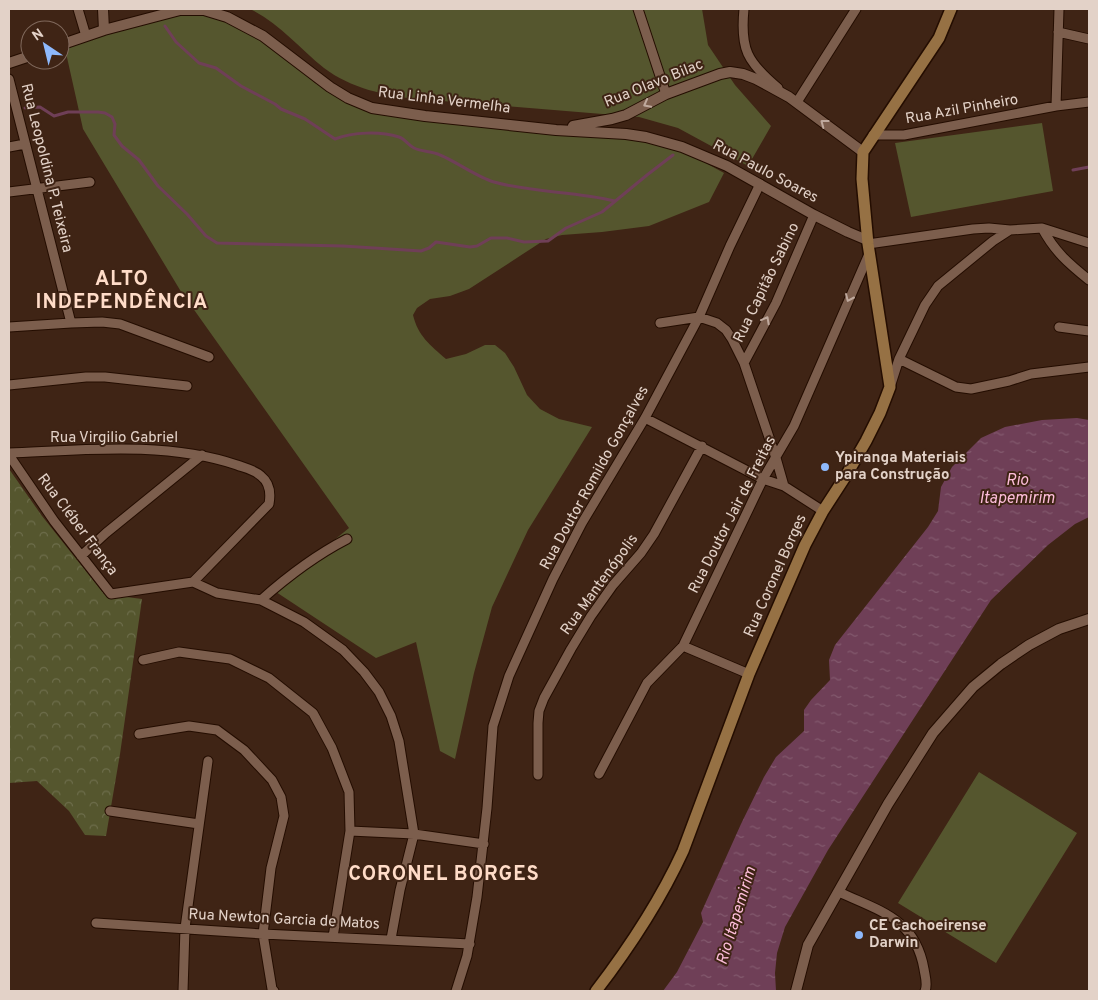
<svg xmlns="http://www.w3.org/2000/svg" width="1098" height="1000" font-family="Overpass,sans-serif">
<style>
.green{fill:#55562e}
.forest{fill:url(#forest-crowns)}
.water{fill:url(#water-ripples)}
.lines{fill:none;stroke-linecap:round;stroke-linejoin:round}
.stream{stroke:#6f3f57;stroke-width:3}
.minor-casing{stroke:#240d01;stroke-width:11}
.tertiary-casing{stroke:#240d01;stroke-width:12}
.secondary-casing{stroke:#240d01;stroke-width:14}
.minor{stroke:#7c5e4d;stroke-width:9}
.tertiary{stroke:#7c5e4d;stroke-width:10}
.secondary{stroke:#967144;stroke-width:11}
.oneway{stroke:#bfa99d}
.poi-dot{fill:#8eb9fc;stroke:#3f2415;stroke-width:2}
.labels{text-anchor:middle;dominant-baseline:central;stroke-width:4;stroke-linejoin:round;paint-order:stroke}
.street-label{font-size:15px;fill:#e3d2c8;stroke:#3f2415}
.poi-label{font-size:15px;font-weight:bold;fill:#e3d2c8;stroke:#3f2415;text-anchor:start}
.water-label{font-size:16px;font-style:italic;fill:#fdbdda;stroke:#3f2415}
.district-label{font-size:20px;font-weight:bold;letter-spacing:1px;fill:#ffdcc8;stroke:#3f2415}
</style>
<defs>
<pattern id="forest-crowns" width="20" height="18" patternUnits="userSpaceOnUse" patternTransform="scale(1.25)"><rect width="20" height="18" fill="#55562e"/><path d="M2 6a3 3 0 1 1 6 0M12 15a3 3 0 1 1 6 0" fill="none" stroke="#6d6d4b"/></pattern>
<pattern id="water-ripples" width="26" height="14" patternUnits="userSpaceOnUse" patternTransform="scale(1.25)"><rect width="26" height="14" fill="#6f3f57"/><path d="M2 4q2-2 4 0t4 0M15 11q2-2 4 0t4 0" fill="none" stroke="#835a6e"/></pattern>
</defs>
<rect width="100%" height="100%" fill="#3f2415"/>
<path class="green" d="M 250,9 L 702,9 L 708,45 L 735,85 L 771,126 L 748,166 L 678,128 L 639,117 L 418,99 C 386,96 350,88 324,68 C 299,48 279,23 250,9 Z
M 170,15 L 214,15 L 264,38 L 315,83 L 356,104 L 592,131 L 671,144 L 724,173 L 709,202 L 649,226 L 602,232 L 562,235 L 546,239 L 469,289 L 450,296 L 430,299 L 417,308 L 413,315 C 418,336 430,345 446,359 L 466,354 L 485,345 L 495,345 L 505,353 L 514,367 L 527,395 L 540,409 L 559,419 L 592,427 L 528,530 L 492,607 L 474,673 L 455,759 L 440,751 L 416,642 L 376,658 L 273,590 L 349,528 L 180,290 L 83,129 L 64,44 Z
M 1042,123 L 1053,191 L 911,217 L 895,143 Z
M 979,772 L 1077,833 L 996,963 L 898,903 Z"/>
<path class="forest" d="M 9,469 L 42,516 L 104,594 L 142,599 L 120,754 L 106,836 L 85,835 L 69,811 L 37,781 L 9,783 Z"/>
<path class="water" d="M 1077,418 L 1089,420 L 1089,517 L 1075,524 L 1048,545 L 991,600 L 828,850 L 785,927 L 777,953 L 775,973 L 776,991 L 663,991 L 677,972 L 703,922 L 701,913 L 741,824 L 764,777 L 776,757 L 804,731 L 804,710 L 811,700 L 830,680 L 829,660 L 835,645 L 928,527 L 938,511 L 941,487 L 952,467 L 981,438 L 1005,427 L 1042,420 Z"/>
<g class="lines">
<path class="stream" d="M 165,26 L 176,42 L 199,63 L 216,68 L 241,86 L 275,104 L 281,109 L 305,119 L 335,139 C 353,132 380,131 399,137 C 405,139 408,145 414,148 C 422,152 432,151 440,155 C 457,162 477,177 494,182 C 533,193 575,191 615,201
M 25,108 L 40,107 L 54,116 L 68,112 L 98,112 L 105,113 L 112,117 L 115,124 L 114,135 L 122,146 L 139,160 L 158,186 L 187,214 L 206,236 L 217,243 L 343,246 L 421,251 L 429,248 L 436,242 L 470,247 L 477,246 L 491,238 L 507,238 L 524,242 L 548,241 L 566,228 L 602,212 L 647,175 L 673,155
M 1073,170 L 1089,167"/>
<g class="minor-casing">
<path id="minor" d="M 78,9 L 86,36
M 638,9 L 666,94
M 744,9 C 740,49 747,62 778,88
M 1058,32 L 1089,39
M 9,79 L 71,323
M 797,102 L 856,9
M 1056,106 L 1059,9
M 873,135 L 904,135 L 1056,106 L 1089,102
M 9,147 L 25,144
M 9,192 L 90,182
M 1042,228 C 1055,252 1068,263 1089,280
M 868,244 L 973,229 L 989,228 L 1010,230
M 660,323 L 699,317 L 717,323 L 726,330 L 732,339 L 744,363 L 776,458 L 784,486
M 9,327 L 71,323 L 102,322 L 120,324 L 209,357
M 1059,327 L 1089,331
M 899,359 L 956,387 L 971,389 L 1009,381 L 1031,374 L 1089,367
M 744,363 L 776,303 L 814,215
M 9,385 L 86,377 L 105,377 L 187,386
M 890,387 L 899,359 L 925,305 L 938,286 L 993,241 L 1010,230 L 1042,228 L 1089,243
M 645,418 L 763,479 L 784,486 L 823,511
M 9,453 C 83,450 166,441 237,465 C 245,468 255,470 261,476 C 270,483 271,493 269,504 L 193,582
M 9,455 L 54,521 L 111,594 L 193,582 L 217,593 L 261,600 L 304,622 L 343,650 L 364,672 L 379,692 L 391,716 L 399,741 L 414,834 L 400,890 L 391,939
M 81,556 L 106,533 L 202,455
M 261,600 C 288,576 316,555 347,539
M 683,646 L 749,674
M 143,660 L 179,652 L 230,659 L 269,678 L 313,713 L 332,748 L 349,792 L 350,831 L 333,937
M 139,734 L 189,726 L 217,730 L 244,750 L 272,780 L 281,797 L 284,816 L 271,868 L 263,934 L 272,989 L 274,991
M 599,774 L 647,683 L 683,646 L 763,479 L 794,426 L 869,254
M 538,775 L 538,723 L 539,711 L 544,698 L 571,649 L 591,616 L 613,585 L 641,553 L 654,534 L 702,446
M 110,811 L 199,824
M 350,831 L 414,834 L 484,844
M 839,892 C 879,911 915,918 924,969 C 925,976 928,984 925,991
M 96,923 L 263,934 L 470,944
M 183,991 L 185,928 L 208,761
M 456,991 L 467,956 L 477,897 L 487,808 L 493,726 L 509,676 L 553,579 L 582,523 L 645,418 L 699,317 L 730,246 L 760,184"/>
</g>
<g class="tertiary-casing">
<path id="tertiary" d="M 103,9 L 104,30
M 60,45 L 104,30 L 180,10 L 204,10 L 227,17 L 263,36 L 330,87 L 348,98 L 372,108 L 425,116 L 556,130 L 626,134 L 646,137 L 682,147 L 727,166 L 814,215 L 848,232 L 867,240
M 9,63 L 30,56
M 573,126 L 612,119 L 626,115 L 666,94 L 720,74 L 730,72 L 743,74 L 756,79 L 789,97 L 863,152
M 796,991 L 808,945 L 888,804 L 933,733 L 973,687 L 1001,664 L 1029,645 L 1059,629 L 1089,619"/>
</g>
<g class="secondary-casing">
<path id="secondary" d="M 596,991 C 629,948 660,901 683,851 L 749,674 L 805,545 L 823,511 L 847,474 L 866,441 L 880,413 L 890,387 L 868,244 L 862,179 L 863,152 L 939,38 L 951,9"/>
</g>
<use href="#minor" class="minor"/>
<use href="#tertiary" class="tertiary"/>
<use href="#secondary" class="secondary"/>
</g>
<defs><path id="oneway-chevron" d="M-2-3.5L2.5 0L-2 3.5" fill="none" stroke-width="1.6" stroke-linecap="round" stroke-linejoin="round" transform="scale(1.25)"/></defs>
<g class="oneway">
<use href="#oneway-chevron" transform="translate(647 104) rotate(152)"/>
<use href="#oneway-chevron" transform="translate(824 123) rotate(-143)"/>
<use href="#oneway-chevron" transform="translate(849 298) rotate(114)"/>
<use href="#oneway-chevron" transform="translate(766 320) rotate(-62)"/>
</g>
<g class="poi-dot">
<circle cx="825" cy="467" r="5"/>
<circle cx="859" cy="935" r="5"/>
</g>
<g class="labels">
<g class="street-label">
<text transform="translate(654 84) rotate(-22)">Rua Olavo Bilac</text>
<text transform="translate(444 101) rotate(7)">Rua Linha Vermelha</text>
<text transform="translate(962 110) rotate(-10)">Rua Azil Pinheiro</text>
<text transform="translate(46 168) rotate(76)">Rua Leopoldina P. Teixeira</text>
<text transform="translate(765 172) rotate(28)">Rua Paulo Soares</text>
<text transform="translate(767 283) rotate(-64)">Rua Capitão Sabino</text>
<text x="114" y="438">Rua Virgilio Gabriel</text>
<text transform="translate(595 478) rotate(-61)">Rua Doutor Romildo Gonçalves</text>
<text transform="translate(733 515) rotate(-63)">Rua Doutor Jair de Freitas</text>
<text transform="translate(77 525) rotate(53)">Rua Cléber França</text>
<text transform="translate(776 576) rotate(-66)">Rua Coronel Borges</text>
<text transform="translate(600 585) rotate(-54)">Rua Mantenópolis</text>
<text transform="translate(284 920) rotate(3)">Rua Newton Garcia de Matos</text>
</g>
<g class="poi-label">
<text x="835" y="458">Ypiranga Materiais<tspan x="835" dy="17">para Construção</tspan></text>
<text x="869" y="926">CE Cachoeirense<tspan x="869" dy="17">Darwin</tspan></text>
</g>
<g class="water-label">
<text x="1017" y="481">Rio<tspan x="1017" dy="18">Itapemirim</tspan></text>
<text transform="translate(737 916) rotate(-73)">Rio Itapemirim</text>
</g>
<g class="district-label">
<text x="122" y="280">ALTO<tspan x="122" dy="23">INDEPENDÊNCIA</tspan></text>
<text x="444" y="875">CORONEL BORGES</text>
</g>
</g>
<rect width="1098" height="1000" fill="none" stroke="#e3d2c8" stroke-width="20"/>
<g transform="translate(45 45) rotate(325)"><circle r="24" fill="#3f2415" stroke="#816a5d"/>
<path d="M0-4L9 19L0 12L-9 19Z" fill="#8eb9fc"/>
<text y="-8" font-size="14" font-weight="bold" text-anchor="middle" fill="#e3d2c8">N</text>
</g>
</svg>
